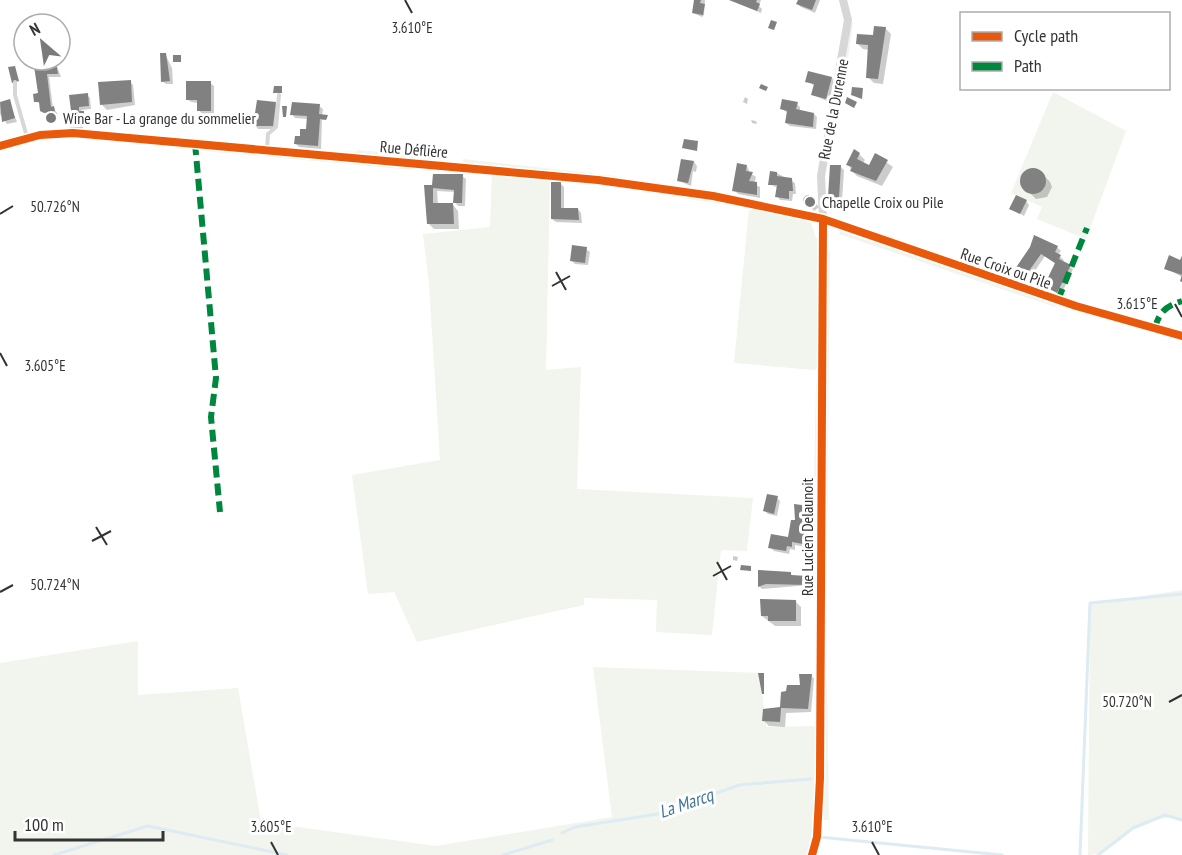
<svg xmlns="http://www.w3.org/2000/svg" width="1182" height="855" font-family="'PT Sans Narrow',sans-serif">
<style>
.green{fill:#f1f5ed}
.shadow{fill:#0003}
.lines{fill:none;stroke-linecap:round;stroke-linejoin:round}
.stream{stroke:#ddebf3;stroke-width:3}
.building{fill:#818181}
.service{stroke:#d7d7d7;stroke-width:4}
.minor{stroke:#d7d7d7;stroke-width:8}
.tertiary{stroke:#d7d7d7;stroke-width:9}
.quiet{stroke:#00873e;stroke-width:6;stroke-dasharray:12 6;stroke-linecap:butt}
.cycleway-casing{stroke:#fff;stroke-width:11}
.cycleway{stroke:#e8590c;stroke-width:8}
.ticks{fill:none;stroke:#333;stroke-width:2}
.poi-dot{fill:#7a7a7a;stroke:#fff;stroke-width:2}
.labels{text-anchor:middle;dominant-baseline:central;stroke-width:6;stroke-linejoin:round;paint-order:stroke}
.street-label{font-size:16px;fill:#333;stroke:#fff}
.poi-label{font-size:16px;fill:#333;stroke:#fff;text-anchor:start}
.water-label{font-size:18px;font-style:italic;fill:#3f7597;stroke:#fff}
.ticks-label{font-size:15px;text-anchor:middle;fill:#333;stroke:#fff;stroke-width:6;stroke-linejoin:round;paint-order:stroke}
</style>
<rect width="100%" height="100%" fill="#fff"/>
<path class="green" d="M 850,23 L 853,23 L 843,94 L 840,94 Z
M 1053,92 L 1126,131 L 1086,239 L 1037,219 L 1042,207 L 1011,193 Z
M 204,148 L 412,168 L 412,170 L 204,151 Z
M 324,150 L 356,152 L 357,150 L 447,158 L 447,162 Z
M 463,159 L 616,176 L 617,178 L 462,164 Z
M 492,174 L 550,181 L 546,370 L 581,367 L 577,489 L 753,498 L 747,551 L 721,550 L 712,635 L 656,632 L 657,600 L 584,598 L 584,605 L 417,642 L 394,592 L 368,594 L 352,475 L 440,460 L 429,284 L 423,234 L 490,227 Z
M 626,186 L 746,206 L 746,208 L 626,189 Z
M 749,209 L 810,220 L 816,238 L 819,238 L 818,367 L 815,370 L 734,363 Z
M 840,231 L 1056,304 L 1055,307 L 839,234 Z
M 826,250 L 830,251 L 826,671 L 823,670 Z
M 816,383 L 818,383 L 817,484 L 814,482 Z
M 1182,590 L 1182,820 C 1134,807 1121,855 1088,855 L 1090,604 Z
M 138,641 L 138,695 L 238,688 L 261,822 L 436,846 L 612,817 L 593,667 L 760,673 L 766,727 L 819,726 L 820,778 L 812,855 L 0,855 L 0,663 Z
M 823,681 L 827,682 L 829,820 L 823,820 Z"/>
<path class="shadow" d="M 696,0 L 705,0 L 704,15 L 702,17 L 693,13 Z
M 730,0 L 761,0 L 759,6 L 762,9 L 761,13 Z
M 799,0 L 820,0 L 815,13 L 801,7 L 798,4 Z
M 885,28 L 891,34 L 883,84 L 874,83 L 868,77 L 870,50 L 863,49 L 857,43 L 874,37 Z
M 165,54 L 172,68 L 173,84 L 166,84 L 162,81 Z
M 56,64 L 61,77 L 49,77 L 53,108 L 58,114 L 48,116 L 42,110 L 41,103 L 36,102 L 40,98 L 36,67 Z
M 809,73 L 832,78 L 835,82 L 829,102 L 813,95 L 815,86 L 807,81 Z
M 130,82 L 133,85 L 135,105 L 107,110 L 101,104 Z
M 210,83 L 214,86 L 214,114 L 202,114 L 199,110 L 199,103 L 191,102 L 187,99 Z
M 87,95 L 90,98 L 91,109 L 81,110 L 87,116 L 87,121 L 83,121 L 83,129 L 72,129 L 69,126 L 73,112 Z
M 745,97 L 748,99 L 747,104 L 743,102 Z
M 9,101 L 17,122 L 7,124 L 0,114 L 0,103 Z
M 275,104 L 278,107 L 276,129 L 258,129 L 255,125 Z
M 797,104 L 800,107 L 800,111 L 814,114 L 817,117 L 816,129 L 790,126 L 786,123 L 788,113 L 781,108 Z
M 319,106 L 323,109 L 322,116 L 328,118 L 322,120 L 321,149 L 299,147 L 296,144 L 307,133 L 308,119 L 295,118 L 292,114 Z
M 751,120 L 756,121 L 757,124 L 752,123 Z
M 859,154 L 865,160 L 862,164 L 869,167 L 876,155 L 893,167 L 882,186 L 857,176 L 852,171 L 848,164 Z
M 682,160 L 694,162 L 697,166 L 696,172 L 693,171 L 691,186 L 679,181 Z
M 747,166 L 750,173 L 756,177 L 754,184 L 760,187 L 760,198 L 738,194 L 734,190 Z
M 841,167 L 844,170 L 842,201 L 833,200 L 829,196 Z
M 1029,171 L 1040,171 L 1050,182 L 1052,187 L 1047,197 L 1036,199 L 1022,185 L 1024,174 Z
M 777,173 L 795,183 L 796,194 L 793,194 L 792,201 L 780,200 L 777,196 L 778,188 L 769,184 Z
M 434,175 L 462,176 L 466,179 L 465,206 L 458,206 L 455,202 L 455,192 L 437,191 L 438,205 L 453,205 L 458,211 L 459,229 L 434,229 L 428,223 Z
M 561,184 L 564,187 L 564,209 L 578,209 L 581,213 L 582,223 L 556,222 L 552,219 Z
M 811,197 L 819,207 L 814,211 L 805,198 Z
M 1026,201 L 1029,205 L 1024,216 L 1011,208 Z
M 1057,247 L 1061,251 L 1058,255 L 1064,260 L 1062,262 L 1073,269 L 1061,295 L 1046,286 L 1056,264 L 1045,256 L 1028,281 L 1015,272 L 1032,248 Z
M 586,249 L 590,252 L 588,265 L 575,264 L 572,261 Z
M 1182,259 L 1182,277 L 1166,268 L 1181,262 Z
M 777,498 L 780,501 L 777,516 L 768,514 L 765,511 Z
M 799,506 L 812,511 L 806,547 L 795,545 L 795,550 L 790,549 L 789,554 L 774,551 L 770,547 L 789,539 Z
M 733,556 L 738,557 L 737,561 L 733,560 Z
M 790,573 L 794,577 L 808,578 L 809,585 L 762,589 L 759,586 Z
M 795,601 L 801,607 L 801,626 L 775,626 L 762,616 Z
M 811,675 L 814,679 L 811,712 L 786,713 L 785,727 L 769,726 L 763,720 L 764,710 L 782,708 Z"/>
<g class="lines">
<path class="stream" d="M 562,833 L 575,827 L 658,814 L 739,785 L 811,779
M 819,837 L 1002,855
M 54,855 L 148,826 L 287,855
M 503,855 L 552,840
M 1080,855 L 1090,603 L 1182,594
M 1098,855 L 1133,828 L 1165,815 L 1182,820"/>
</g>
<path class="building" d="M 694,0 L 701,0 L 700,3 L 705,4 L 703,15 L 692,13 Z
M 729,0 L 757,0 L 756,2 L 760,4 L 757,11 Z
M 798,0 L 816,0 L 812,10 L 796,4 Z
M 771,20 L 777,22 L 774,30 L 768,28 Z
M 874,26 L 886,27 L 878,79 L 866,78 L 868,45 L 856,44 L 857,34 L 873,35 Z
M 160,53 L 166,53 L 170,81 L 161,82 Z
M 173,55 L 181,55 L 181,62 L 173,62 Z
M 56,62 L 58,74 L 47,74 L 51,107 L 54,106 L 55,111 L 44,113 L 40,111 L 39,102 L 34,102 L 33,94 L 38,93 L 34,66 Z
M 15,66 L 19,81 L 12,83 L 8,67 Z
M 808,71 L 832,77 L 826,99 L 811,95 L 814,84 L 805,82 Z
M 131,80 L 132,102 L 100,105 L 98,82 Z
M 186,81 L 211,81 L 211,111 L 197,111 L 197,100 L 186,100 Z
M 761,84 L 768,87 L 766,91 L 759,88 Z
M 274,86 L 282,86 L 282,93 L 273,93 Z
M 852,87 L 863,88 L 862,99 L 851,95 Z
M 88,93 L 89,106 L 79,107 L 79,111 L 84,111 L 84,118 L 80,118 L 81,126 L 67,126 L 66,111 L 71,111 L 69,95 Z
M 847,97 L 857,102 L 854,108 L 845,103 Z
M 10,99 L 15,118 L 2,122 L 0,102 Z
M 782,99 L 798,102 L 796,109 L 814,113 L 813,127 L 785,123 L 787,111 L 780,109 Z
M 257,100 L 276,102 L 273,126 L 253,126 Z
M 292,102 L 320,104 L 319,114 L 328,115 L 326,120 L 320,119 L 318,146 L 294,144 L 295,136 L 300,136 L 300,129 L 306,129 L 307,116 L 290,115 Z
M 282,106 L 287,106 L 286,117 L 283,117 Z
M 684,139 L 698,141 L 697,151 L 682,148 Z
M 854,149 L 860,153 L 857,159 L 869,165 L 875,153 L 888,160 L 876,181 L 850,171 L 852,167 L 846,165 Z
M 681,159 L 694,161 L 688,183 L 677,181 Z
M 737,163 L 747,165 L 746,171 L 753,172 L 749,181 L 757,182 L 757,195 L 732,191 Z
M 830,165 L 841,165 L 839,198 L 828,197 Z
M1020 181a13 13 0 1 1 26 0a13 13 0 1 1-26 0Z
M 770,171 L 777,172 L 777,176 L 792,178 L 793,191 L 789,191 L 789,199 L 775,197 L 777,185 L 768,185 Z
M 433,174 L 463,174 L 462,203 L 453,203 L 454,190 L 433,188 L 433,203 L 453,203 L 454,224 L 427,224 L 424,185 L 432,185 Z
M 551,182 L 561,182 L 561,208 L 578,208 L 579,220 L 551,219 Z
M803 201a6 6 0 1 1 12 0a6 6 0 1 1-12 0Z
M 1016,195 L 1027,200 L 1020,214 L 1009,209 Z
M 1034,235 L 1058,246 L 1055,252 L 1061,255 L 1059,259 L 1071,265 L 1057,293 L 1044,286 L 1055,263 L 1041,254 L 1024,278 L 1013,272 L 1030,247 Z
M 572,245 L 587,247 L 585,263 L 570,261 Z
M 1169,255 L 1180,260 L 1182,256 L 1182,282 L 1180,281 L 1182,275 L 1164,269 Z
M 767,494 L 778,496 L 774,514 L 763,511 Z
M 794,504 L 810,506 L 803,544 L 792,542 L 792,547 L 787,546 L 786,551 L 768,548 L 771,534 L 788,537 L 791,520 L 795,520 Z
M 741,565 L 751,566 L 751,571 L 740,570 Z
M 758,570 L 791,572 L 791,575 L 808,576 L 808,585 L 766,584 L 758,587 Z
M 760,599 L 796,600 L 796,621 L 768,621 L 768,616 L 761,616 Z
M 758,673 L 764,673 L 764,694 L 762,694 Z
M 799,674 L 812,674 L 808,709 L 781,708 L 780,722 L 762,721 L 763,709 L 780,707 L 781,692 L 786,691 L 787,685 L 800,685 Z"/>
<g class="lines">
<path class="service" d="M 15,82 L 15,95 L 27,137
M 267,149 L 268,134 L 276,127 L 279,95"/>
<path class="minor" d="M 812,855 L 817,837 L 820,778 L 823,219 L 821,176 L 848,20 L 843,0"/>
<path class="tertiary" d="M 0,146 L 40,135 L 73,133 L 598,180 L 713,196 L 823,219 L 1076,306 L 1182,336"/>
<path class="quiet" d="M 195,143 L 216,378 L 211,417 L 220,512
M 1058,300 L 1087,228
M 1155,328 C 1159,312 1166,306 1182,301"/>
<g class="cycleway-casing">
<path id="cycleway" d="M 0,146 L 40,135 L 73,133 L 598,180 L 713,196 L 823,219 L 1076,306 L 1182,336
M 812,855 L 817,837 L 820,778 L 823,219"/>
</g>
<use href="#cycleway" class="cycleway"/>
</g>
<path class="ticks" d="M 405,0 L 412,13M 0,214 L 13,206M 556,272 L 566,290M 552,286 L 570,276M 1175,304 L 1182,317M 0,353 L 7,366M 96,527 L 107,545M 92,541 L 111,531M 717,562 L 727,580M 713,576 L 731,566M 0,592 L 13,585M 1169,702 L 1182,695M 271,842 L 278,855M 872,842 L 879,855"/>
<g class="poi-dot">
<circle cx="51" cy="118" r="6"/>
<circle cx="810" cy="202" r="6"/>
</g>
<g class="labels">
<g class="street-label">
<text transform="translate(833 109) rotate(-79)">Rue de la Durenne</text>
<text transform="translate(414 149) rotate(5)">Rue Déflière</text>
<text transform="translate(1006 268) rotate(19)">Rue Croix ou Pile</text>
<text transform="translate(807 537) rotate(-90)">Rue Lucien Delaunoit</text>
</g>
<g class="poi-label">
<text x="63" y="118">Wine Bar - La grange du sommelier</text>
<text x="822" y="202">Chapelle Croix ou Pile</text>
</g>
<g class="water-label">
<text transform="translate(686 803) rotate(-19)">La Marcq</text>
</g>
</g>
<g class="ticks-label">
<text x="412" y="33">3.610°E</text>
<text x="55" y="212">50.726°N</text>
<text x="1137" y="309">3.615°E</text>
<text x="45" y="371">3.605°E</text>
<text x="55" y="590">50.724°N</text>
<text x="1127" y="707">50.720°N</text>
<text x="271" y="832">3.605°E</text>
<text x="872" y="832">3.610°E</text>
</g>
<rect x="960" y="12" width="210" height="78" fill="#ffffff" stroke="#adadad" stroke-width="1.5"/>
<rect x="972" y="32" width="30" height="9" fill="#e8590c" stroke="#adadad" stroke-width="1.5"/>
<text x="1014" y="42" font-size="18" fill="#333333">Cycle path</text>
<rect x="972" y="62" width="30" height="9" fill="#00873e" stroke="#adadad" stroke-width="1.5"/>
<text x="1014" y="72" font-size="18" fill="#333333">Path</text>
<g transform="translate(42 42) rotate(331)"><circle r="28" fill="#ffffff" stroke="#adadad" stroke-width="1.5"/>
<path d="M0-4.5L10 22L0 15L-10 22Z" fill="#7a7a7a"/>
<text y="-9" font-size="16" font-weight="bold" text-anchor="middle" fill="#333333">N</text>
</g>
<path d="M15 831v9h148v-9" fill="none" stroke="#333333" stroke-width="3"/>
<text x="24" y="831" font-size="18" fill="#333333" stroke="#ffffff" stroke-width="4.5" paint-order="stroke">100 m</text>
</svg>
